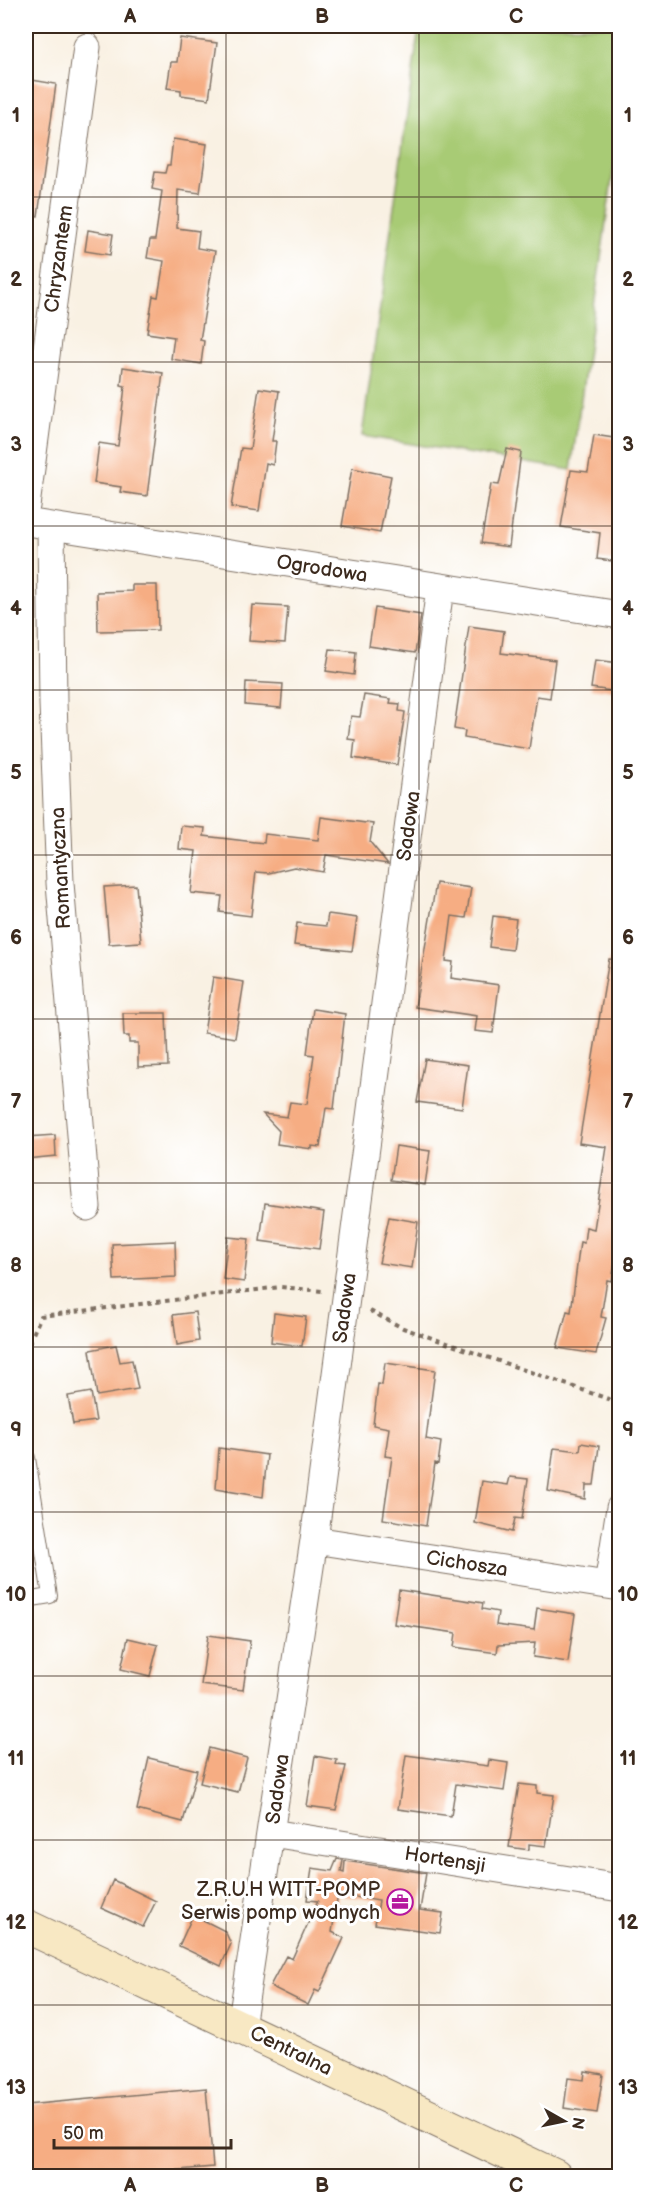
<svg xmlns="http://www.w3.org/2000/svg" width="645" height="2202" font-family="'Balsamiq Sans',sans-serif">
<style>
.green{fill:#a8cb74;stroke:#727a49;stroke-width:1.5}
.forest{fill:#86af66;stroke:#606c42;stroke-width:1.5}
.building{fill:#f6ad83}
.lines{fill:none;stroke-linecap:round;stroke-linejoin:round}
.lane-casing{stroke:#7e7063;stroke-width:16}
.street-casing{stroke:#7e7063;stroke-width:29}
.secondary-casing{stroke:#7e7063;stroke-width:35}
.path{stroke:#7e7063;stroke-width:4;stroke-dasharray:4.5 4.5;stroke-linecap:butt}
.lane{stroke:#fff;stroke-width:14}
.street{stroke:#fff;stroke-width:27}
.secondary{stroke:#f8e8c3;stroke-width:33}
.grid{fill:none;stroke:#3b2a1e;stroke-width:1.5;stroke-opacity:0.55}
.labels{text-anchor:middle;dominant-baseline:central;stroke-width:6;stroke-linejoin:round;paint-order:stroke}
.street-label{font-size:20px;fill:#3b2a1e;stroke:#fff}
.poi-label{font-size:20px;fill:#3b2a1e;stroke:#fff;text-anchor:end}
.neatline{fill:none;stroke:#3b2a1e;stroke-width:2}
.grid-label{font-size:20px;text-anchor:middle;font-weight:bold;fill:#3b2a1e}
</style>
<rect width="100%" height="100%" fill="#fff"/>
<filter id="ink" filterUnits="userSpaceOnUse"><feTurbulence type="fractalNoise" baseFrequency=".0167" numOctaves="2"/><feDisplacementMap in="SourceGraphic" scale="12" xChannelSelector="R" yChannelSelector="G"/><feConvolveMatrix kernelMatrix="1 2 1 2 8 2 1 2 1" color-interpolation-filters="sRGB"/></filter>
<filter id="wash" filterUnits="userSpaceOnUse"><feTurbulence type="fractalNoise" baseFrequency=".008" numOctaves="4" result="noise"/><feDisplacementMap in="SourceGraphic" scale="24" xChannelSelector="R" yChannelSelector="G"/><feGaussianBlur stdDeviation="1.35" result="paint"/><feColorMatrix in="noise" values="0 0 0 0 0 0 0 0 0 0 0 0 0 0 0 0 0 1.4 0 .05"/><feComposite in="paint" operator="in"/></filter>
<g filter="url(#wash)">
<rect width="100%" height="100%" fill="#f9f1e3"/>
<path class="green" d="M 527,26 L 619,26 L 619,130 L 571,470 L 362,436 L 419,28 L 489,31 Z"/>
<path class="forest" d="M 419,26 L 527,26 L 489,31 L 419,28 Z"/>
<g id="blocks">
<path class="building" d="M 180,38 L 217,43 L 209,99 L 181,95 L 181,90 L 167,88 L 171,62 L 177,62 Z
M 26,79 L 56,84 L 38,216 L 26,215 Z
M 173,139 L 207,144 L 200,193 L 178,190 L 177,228 L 199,231 L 197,248 L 215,251 L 200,340 L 204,341 L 201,364 L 171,359 L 174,337 L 147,333 L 153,296 L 158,297 L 164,261 L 147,258 L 150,240 L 155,240 L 162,191 L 152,189 L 155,172 L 165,173 L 167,165 L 170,165 Z
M 88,230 L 113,234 L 110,255 L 85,251 Z
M 123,367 L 163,373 L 147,496 L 120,492 L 121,487 L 94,483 L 99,443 L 118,446 L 125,386 L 121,385 Z
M 259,388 L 279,391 L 272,441 L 276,441 L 273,465 L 266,463 L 259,511 L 231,507 L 241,448 L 250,449 Z
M 594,435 L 620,439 L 620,562 L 597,559 L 600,533 L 561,527 L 571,470 L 588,472 Z
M 507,449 L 521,452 L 509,547 L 481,543 L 491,484 L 499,485 Z
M 352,468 L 391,476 L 380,533 L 342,526 Z
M 132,585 L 157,585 L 158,630 L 98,631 L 97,592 L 132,591 Z
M 252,605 L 288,607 L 285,643 L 249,641 Z
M 375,608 L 421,615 L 415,653 L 369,646 Z
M 469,626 L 504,631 L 501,653 L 555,660 L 550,698 L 537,696 L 529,749 L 464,738 L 465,731 L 454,729 Z
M 330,649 L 356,652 L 354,675 L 326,671 Z
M 595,660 L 620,663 L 620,692 L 591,688 Z
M 246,682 L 283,684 L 281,708 L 245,705 Z
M 364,695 L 391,699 L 390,703 L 400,704 L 399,711 L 405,712 L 397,765 L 353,758 L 355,740 L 348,739 L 351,716 L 360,717 Z
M 321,817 L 373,824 L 370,842 L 388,864 L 326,855 L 323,872 L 294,867 L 269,873 L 256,872 L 251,916 L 220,912 L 222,896 L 191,893 L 196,851 L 179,849 L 181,826 L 205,828 L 204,836 L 264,843 L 265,834 L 318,840 Z
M 436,883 L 471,888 L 466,918 L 452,916 L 446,961 L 453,962 L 451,978 L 499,985 L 493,1033 L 475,1031 L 477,1016 L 415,1007 Z
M 136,885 L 141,942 L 109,944 L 104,887 Z
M 328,914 L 357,918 L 352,951 L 294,945 L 297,923 L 326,926 Z
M 493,916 L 516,919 L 512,950 L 489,947 Z
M 609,959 L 620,960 L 620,1229 L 612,1281 L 607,1280 L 601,1317 L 606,1318 L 596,1354 L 557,1348 L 567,1311 L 571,1312 L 580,1242 L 584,1243 L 586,1227 L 594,1229 L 607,1147 L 579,1143 Z
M 213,977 L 244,982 L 235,1038 L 204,1033 Z
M 313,1009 L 345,1014 L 334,1109 L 326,1108 L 320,1147 L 312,1146 L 312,1149 L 277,1144 L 279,1131 L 263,1114 L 287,1117 L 290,1102 L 307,1104 L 314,1055 L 307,1054 Z
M 123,1013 L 166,1013 L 168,1066 L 138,1067 L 138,1043 L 129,1043 L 129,1036 L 124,1036 Z
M 425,1059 L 468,1065 L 462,1108 L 417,1102 Z
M 55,1135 L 56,1156 L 26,1159 L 26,1137 Z
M 396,1146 L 430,1151 L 425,1185 L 391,1180 Z
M 265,1203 L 324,1212 L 319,1249 L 260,1241 Z
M 389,1217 L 418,1222 L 412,1268 L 379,1263 Z
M 228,1237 L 249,1239 L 244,1282 L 223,1279 Z
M 175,1241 L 176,1277 L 114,1280 L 112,1244 Z
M 195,1312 L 199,1341 L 177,1345 L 173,1315 Z
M 274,1313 L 306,1317 L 302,1346 L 271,1342 Z
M 116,1345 L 120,1362 L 132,1360 L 138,1389 L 97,1396 L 90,1350 Z
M 385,1363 L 435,1370 L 426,1439 L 441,1442 L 438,1464 L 435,1463 L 426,1526 L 383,1519 L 392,1457 L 385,1456 L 389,1428 L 373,1425 L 378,1384 L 382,1385 Z
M 91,1392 L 96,1421 L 73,1424 L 68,1396 Z
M 581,1443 L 599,1446 L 594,1485 L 586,1485 L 585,1499 L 548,1491 L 554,1448 L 580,1451 Z
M 219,1448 L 267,1455 L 263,1497 L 216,1489 Z
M 510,1477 L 528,1479 L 522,1519 L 515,1518 L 512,1532 L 475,1523 L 482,1481 L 508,1485 Z
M 399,1590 L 483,1603 L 482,1609 L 498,1612 L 496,1625 L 534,1630 L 537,1608 L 575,1614 L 568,1662 L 533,1657 L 535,1643 L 498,1645 L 497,1653 L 454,1647 L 456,1633 L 394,1624 Z
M 208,1635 L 250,1641 L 243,1690 L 201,1685 Z
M 128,1638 L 158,1645 L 150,1676 L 121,1669 Z
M 209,1748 L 247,1758 L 238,1792 L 200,1783 Z
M 406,1755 L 488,1766 L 489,1760 L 508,1763 L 504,1791 L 456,1784 L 451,1816 L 398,1809 Z
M 315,1756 L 337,1760 L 336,1765 L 346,1766 L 336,1810 L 307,1806 Z
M 149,1758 L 197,1770 L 183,1822 L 137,1810 Z
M 519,1784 L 537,1786 L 537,1793 L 554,1795 L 546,1846 L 529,1844 L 529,1850 L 509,1847 Z
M 337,1859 L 343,1860 L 341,1872 L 344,1873 L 345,1861 L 426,1873 L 420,1910 L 443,1913 L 440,1933 L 375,1924 L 379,1901 L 338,1894 L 332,1932 L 344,1938 L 319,1992 L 315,1990 L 308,2005 L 270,1986 L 286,1956 L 292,1959 L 318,1901 L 307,1900 L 312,1868 L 332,1871 Z
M 113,1880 L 156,1901 L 143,1927 L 101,1908 Z
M 193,1915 L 225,1931 L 231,1944 L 221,1966 L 179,1946 Z
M 585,2071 L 603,2074 L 597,2113 L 564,2108 L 568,2078 L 584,2080 Z
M 206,2088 L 213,2167 L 111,2176 L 26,2176 L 26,2105 Z"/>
</g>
</g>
<g filter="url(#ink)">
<use href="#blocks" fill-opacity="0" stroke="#7e7063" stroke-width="1.5"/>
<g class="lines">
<g class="lane-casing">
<path id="lane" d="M 26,1600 L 50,1596 L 28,1458"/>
</g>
<g class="street-casing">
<path id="street" d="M 26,506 L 87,47
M 26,522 L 620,615
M 51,527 L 53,703 L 60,883 L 87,1207
M 314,1540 L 620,1587
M 608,1585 L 620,1508
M 271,1833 L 620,1888
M 241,2027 L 314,1540 L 440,588"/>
</g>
<g class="secondary-casing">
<path id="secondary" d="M 26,1926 L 555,2176"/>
</g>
<path class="path" d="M 370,1311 L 403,1328 L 620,1403
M 26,1337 L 32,1336 L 41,1316 L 281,1287 L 322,1291
M 26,1352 L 32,1336"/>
<use href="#lane" class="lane"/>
<use href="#street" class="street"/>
<use href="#secondary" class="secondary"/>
</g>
</g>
<path class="grid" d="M 226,26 L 226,2176M 419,26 L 419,2176M 26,197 L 620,197M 26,362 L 620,362M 26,526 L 620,526M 26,690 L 620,690M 26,855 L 620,855M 26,1019 L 620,1019M 26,1183 L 620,1183M 26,1347 L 620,1347M 26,1512 L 620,1512M 26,1676 L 620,1676M 26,1840 L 620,1840M 26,2005 L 620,2005"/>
<defs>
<g id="office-ring" transform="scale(1.35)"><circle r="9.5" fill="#fff" stroke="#b5179e" stroke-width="1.5"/><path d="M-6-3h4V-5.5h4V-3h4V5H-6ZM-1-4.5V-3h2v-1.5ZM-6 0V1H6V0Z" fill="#b5179e"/></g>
</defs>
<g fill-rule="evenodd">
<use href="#office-ring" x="400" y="1902"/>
</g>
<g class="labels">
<g class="street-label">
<text transform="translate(59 259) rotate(-82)">Chryzantem</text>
<text transform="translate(322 569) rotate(9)">Ogrodowa</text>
<text transform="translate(409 826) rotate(-82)">Sadowa</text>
<text transform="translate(61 868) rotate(-93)">Romantyczna</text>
<text transform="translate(345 1308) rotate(-82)">Sadowa</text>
<text transform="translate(467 1564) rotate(9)">Cichosza</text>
<text transform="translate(278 1789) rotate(-82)">Sadowa</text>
<text transform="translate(445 1860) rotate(9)">Hortensji</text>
<text transform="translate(291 2051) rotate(26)">Centralna</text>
</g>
<g class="poi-label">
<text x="380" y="1890">Z.R.U.H WITT-POMP<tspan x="380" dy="23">Serwis pomp wodnych</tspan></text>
</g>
</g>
<rect width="645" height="2202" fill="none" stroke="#fff" stroke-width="66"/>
<g transform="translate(564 2121) rotate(99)" stroke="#ffffff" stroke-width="4.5" paint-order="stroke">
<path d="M0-4.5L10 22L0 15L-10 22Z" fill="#3b2a1e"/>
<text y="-9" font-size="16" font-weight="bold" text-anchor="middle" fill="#3b2a1e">N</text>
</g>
<path d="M54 2139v9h177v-9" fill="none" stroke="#3b2a1e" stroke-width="3"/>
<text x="63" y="2139" font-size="18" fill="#3b2a1e" stroke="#ffffff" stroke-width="4.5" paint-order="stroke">50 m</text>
<rect x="33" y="33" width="579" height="2136" class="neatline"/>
<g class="grid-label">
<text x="130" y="23">A</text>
<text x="322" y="23">B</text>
<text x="516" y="23">C</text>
<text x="16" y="122">1</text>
<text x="628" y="122">1</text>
<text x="16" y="286">2</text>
<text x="628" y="286">2</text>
<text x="16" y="451">3</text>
<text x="628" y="451">3</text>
<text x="16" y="615">4</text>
<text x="628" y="615">4</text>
<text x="16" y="779">5</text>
<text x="628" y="779">5</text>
<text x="16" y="944">6</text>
<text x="628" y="944">6</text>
<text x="16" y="1108">7</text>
<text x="628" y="1108">7</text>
<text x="16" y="1272">8</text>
<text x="628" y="1272">8</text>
<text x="16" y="1436">9</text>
<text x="628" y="1436">9</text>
<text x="16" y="1601">10</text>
<text x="628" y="1601">10</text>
<text x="16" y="1765">11</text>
<text x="628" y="1765">11</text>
<text x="16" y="1929">12</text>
<text x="628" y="1929">12</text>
<text x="16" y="2094">13</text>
<text x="628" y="2094">13</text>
<text x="130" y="2192">A</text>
<text x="322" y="2192">B</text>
<text x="516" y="2192">C</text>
</g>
</svg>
